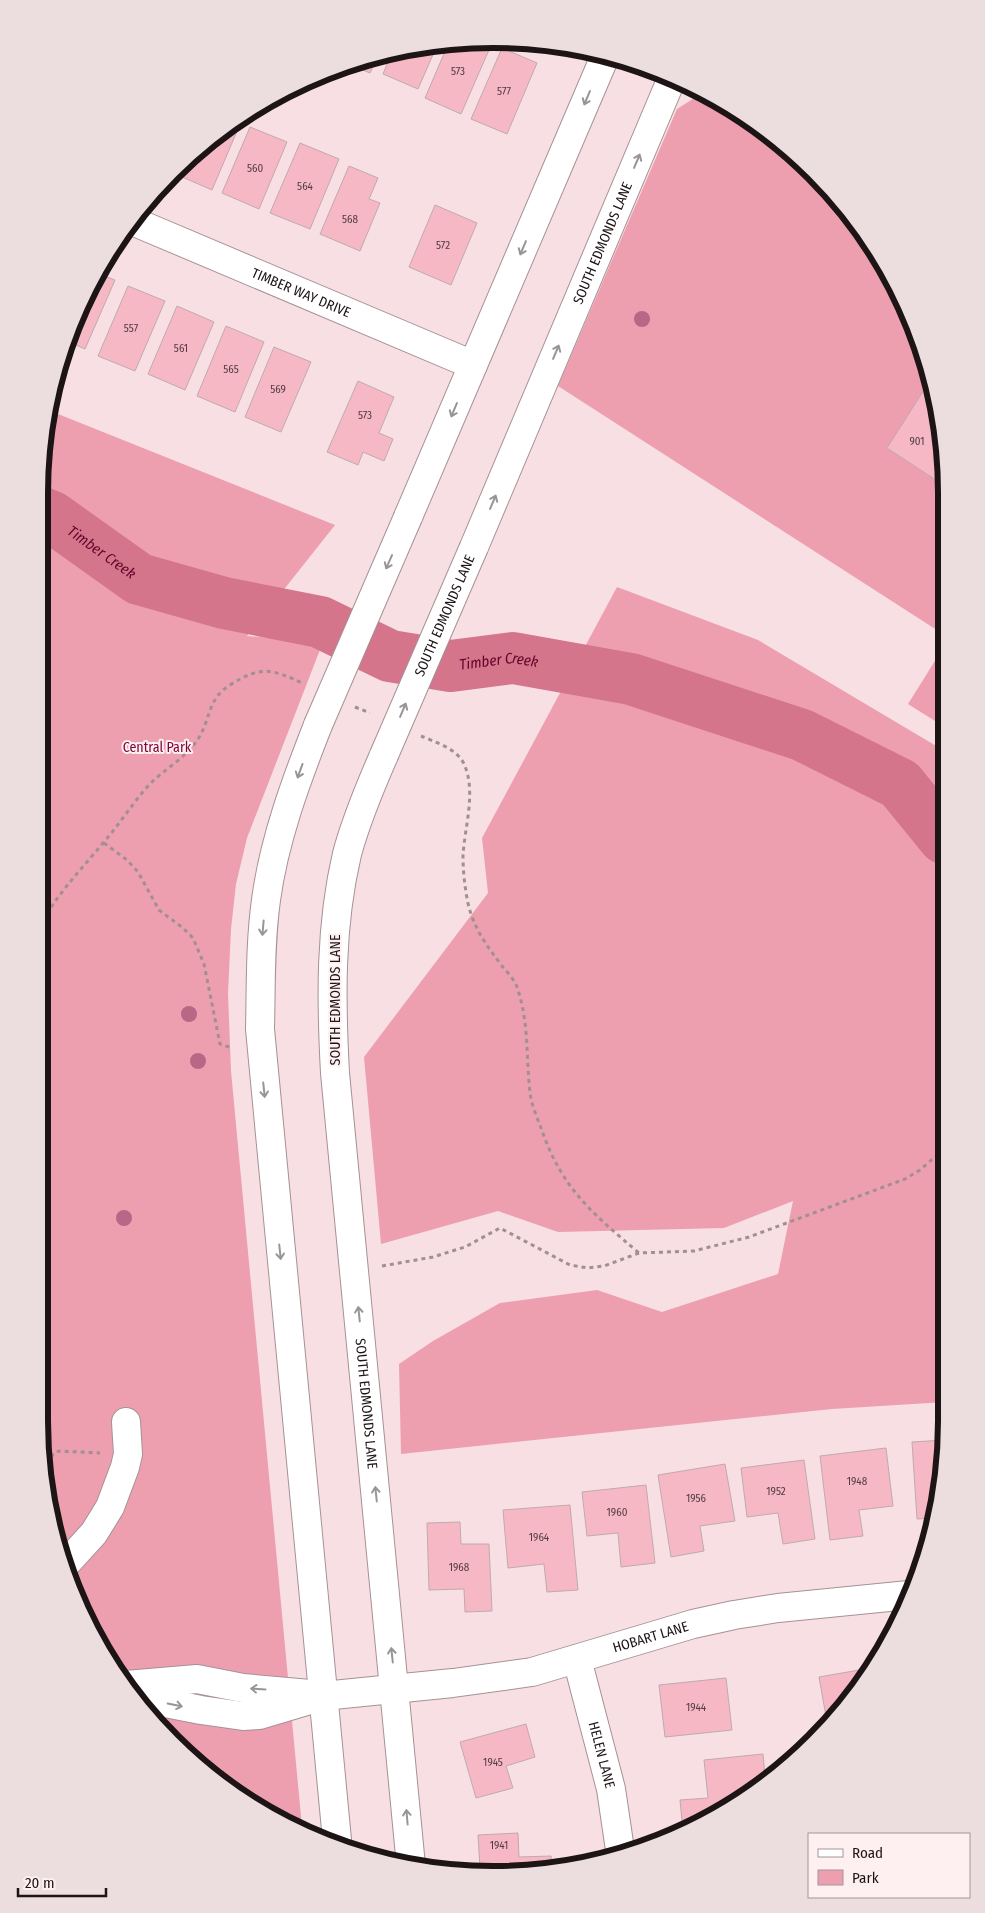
<svg xmlns="http://www.w3.org/2000/svg" width="985" height="1913" font-family="'Fira Sans Condensed',sans-serif">
<style>
.green{fill:#ed9faf}
.lines{fill:none;stroke-linecap:round;stroke-linejoin:round}
.river{stroke:#d4758c;stroke-width:52}
.building{fill:#f6b8c4;stroke:#c0aaae}
.minor-casing{stroke:#a79195;stroke-width:30}
.major-casing{stroke:#a79195;stroke-width:30}
.path{stroke:#a18f92;stroke-width:3;stroke-dasharray:4 4;stroke-linecap:butt}
.minor{stroke:#fff;stroke-width:28}
.major{stroke:#fff;stroke-width:28}
.major-bridge-casing{stroke:#a79195;stroke-width:30;stroke-linecap:butt}
.major-bridge{stroke:#fff;stroke-width:28}
.tree{fill:#b66886}
.oneway{stroke:#999596}
.labels{text-anchor:middle;dominant-baseline:central;stroke-width:4;stroke-linejoin:round;paint-order:stroke}
.number-label{font-size:11px;fill:#523d41}
.street-label{font-size:14px;fill:#1c1415;stroke:#feeff1}
.park-label{font-size:14px;fill:#800739;stroke:#feeff1}
.water-label{font-size:15px;font-style:italic;fill:#5f0629;stroke:#feeff1}
.rim{fill:none;stroke:#1c1415;stroke-width:6}
</style>
<rect width="100%" height="100%" fill="#f7dfe3"/>
<path class="green" d="M 699,95 L 713,99 L 791,151 L 853,216 L 912,319 L 942,433 L 943,634 L 558,386 L 677,109 Z
M 48,410 L 335,525 L 247,636 L 323,642 L 247,838 L 236,884 L 231,929 L 228,994 L 231,1071 L 302,1827 L 265,1813 L 193,1761 L 133,1697 L 63,1567 L 39,1420 L 40,463 Z
M 617,587 L 758,640 L 943,750 L 945,1402 L 832,1409 L 401,1454 L 399,1364 L 433,1341 L 500,1303 L 597,1290 L 662,1312 L 778,1274 L 793,1201 L 724,1228 L 558,1232 L 498,1211 L 381,1244 L 364,1057 L 488,893 L 482,838 Z
M 943,648 L 943,726 L 908,704 Z"/>
<g class="lines">
<path class="river" id="s1" d="M 40,512 L 52,517 L 139,579 L 224,603 L 320,622 L 390,656 L 451,666 L 513,658 L 631,679 L 802,735 L 900,784 L 944,838"/>
</g>
<path class="building" d="M 486,41 L 492,43 L 461,114 L 425,98 L 449,42 Z
M 433,43 L 438,43 L 418,89 L 383,74 L 392,52 Z
M 502,48 L 537,63 L 507,134 L 471,119 Z
M 378,56 L 370,73 L 346,63 Z
M 235,122 L 240,124 L 212,190 L 173,173 L 193,152 Z
M 250,127 L 287,142 L 259,209 L 222,193 Z
M 300,143 L 339,159 L 310,229 L 270,213 Z
M 349,166 L 378,178 L 369,199 L 380,203 L 360,251 L 320,234 Z
M 435,205 L 477,223 L 451,285 L 409,267 Z
M 97,273 L 115,280 L 85,349 L 67,341 L 85,292 Z
M 128,286 L 165,301 L 135,371 L 98,356 Z
M 177,306 L 214,322 L 185,390 L 148,374 Z
M 226,326 L 264,342 L 235,412 L 197,396 Z
M 274,347 L 311,362 L 281,432 L 245,417 Z
M 358,381 L 394,397 L 379,433 L 393,439 L 384,461 L 363,452 L 358,465 L 327,452 Z
M 929,382 L 942,433 L 942,484 L 887,448 Z
M 945,1440 L 945,1450 L 934,1518 L 917,1519 L 912,1442 Z
M 886,1448 L 893,1506 L 859,1510 L 863,1536 L 830,1540 L 820,1456 Z
M 804,1460 L 815,1539 L 783,1544 L 778,1513 L 747,1517 L 741,1468 Z
M 725,1464 L 735,1521 L 700,1526 L 704,1551 L 671,1557 L 658,1475 Z
M 646,1485 L 655,1563 L 621,1567 L 618,1533 L 587,1536 L 582,1492 Z
M 570,1505 L 578,1590 L 547,1592 L 544,1564 L 508,1568 L 503,1510 Z
M 460,1522 L 461,1544 L 489,1544 L 492,1611 L 465,1612 L 464,1589 L 429,1590 L 427,1523 Z
M 865,1669 L 827,1722 L 819,1677 Z
M 726,1678 L 732,1730 L 665,1737 L 659,1685 Z
M 526,1724 L 535,1757 L 506,1766 L 513,1788 L 476,1798 L 460,1742 Z
M 763,1754 L 765,1776 L 693,1828 L 683,1831 L 680,1800 L 708,1798 L 704,1760 Z
M 518,1833 L 519,1857 L 551,1856 L 552,1870 L 480,1868 L 478,1835 Z"/>
<g class="lines">
<g class="minor-casing">
<g id="minor">
<path id="s2" d="M 130,220 L 473,365"/>
<path d="M 63,1567 L 94,1533 L 110,1507 L 125,1467 L 128,1454 L 126,1422"/>
<path id="s3" d="M 577,1659 L 611,1789 L 620,1850"/>
<path d="M 126,1685 L 197,1679 L 243,1688 L 310,1694"/>
<path id="s4" d="M 129,1690 L 140,1698 L 201,1710 L 243,1716 L 259,1715 L 323,1696 L 453,1683 L 532,1672 L 693,1624 L 734,1615 L 778,1608 L 909,1595"/>
</g>
</g>
<g class="major-casing">
<g id="major">
<path d="M 408,517 L 606,54"/>
<path id="s5" d="M 474,547 L 672,78"/>
<path d="M 318,725 C 296,781 274,840 266,900 C 260,943 261,986 260,1029 L 337,1840"/>
<path id="s6" d="M 384,755 C 370,787 356,820 347,854 C 330,926 331,999 335,1073 L 411,1866"/>
</g>
</g>
<path class="path" d="M 355,707 L 370,713
M 421,736 C 435,742 455,748 463,762 C 477,789 465,825 463,855 C 463,868 464,880 466,892 C 470,923 484,942 502,966 C 507,972 514,979 517,987 C 529,1021 526,1057 530,1092 C 531,1104 537,1117 541,1128 C 562,1189 592,1213 639,1253
M 104,843 L 127,860 L 138,872 L 159,910 L 183,928 L 193,938 L 204,964 L 220,1044 L 232,1048
M 39,928 C 55,896 80,871 103,843 C 119,825 132,804 148,786 C 163,770 186,758 198,739 C 211,719 207,699 230,685 C 262,665 272,669 304,684
M 382,1266 L 433,1257 L 465,1247 L 500,1228 L 570,1265 L 588,1268 L 604,1266 L 639,1253 L 694,1251 L 749,1237 L 905,1179 L 920,1170 L 944,1149
M 46,1463 L 55,1452 L 60,1451 L 100,1453"/>
<use href="#minor" class="minor"/>
<use href="#major" class="major"/>
<g class="major-bridge-casing">
<g id="major-bridge">
<path d="M 318,725 L 408,517"/>
<path id="s7" d="M 384,755 L 474,547"/>
</g>
</g>
<use href="#major-bridge" class="major-bridge"/>
</g>
<g class="tree">
<circle cx="642" cy="319" r="8"/>
<circle cx="189" cy="1014" r="8"/>
<circle cx="198" cy="1061" r="8"/>
<circle cx="124" cy="1218" r="8"/>
</g>
<defs><path id="oneway-shaft" d="M-6 0H5M1.5-3L5.5 0L1.5 3" fill="none" stroke-width="1.6" stroke-linecap="round" stroke-linejoin="round" transform="scale(1.25)"/></defs>
<g class="oneway">
<use href="#oneway-shaft" transform="translate(587 98) rotate(113)"/>
<use href="#oneway-shaft" transform="translate(637 161) rotate(-67)"/>
<use href="#oneway-shaft" transform="translate(523 248) rotate(113)"/>
<use href="#oneway-shaft" transform="translate(556 352) rotate(-67)"/>
<use href="#oneway-shaft" transform="translate(454 410) rotate(113)"/>
<use href="#oneway-shaft" transform="translate(493 502) rotate(-67)"/>
<use href="#oneway-shaft" transform="translate(389 562) rotate(114)"/>
<use href="#oneway-shaft" transform="translate(403 710) rotate(-67)"/>
<use href="#oneway-shaft" transform="translate(300 771) rotate(110)"/>
<use href="#oneway-shaft" transform="translate(263 928) rotate(95)"/>
<use href="#oneway-shaft" transform="translate(264 1090) rotate(84)"/>
<use href="#oneway-shaft" transform="translate(280 1252) rotate(84)"/>
<use href="#oneway-shaft" transform="translate(359 1314) rotate(-96)"/>
<use href="#oneway-shaft" transform="translate(376 1494) rotate(-96)"/>
<use href="#oneway-shaft" transform="translate(392 1655) rotate(-96)"/>
<use href="#oneway-shaft" transform="translate(258 1689) rotate(-176)"/>
<use href="#oneway-shaft" transform="translate(175 1705) rotate(11)"/>
<use href="#oneway-shaft" transform="translate(407 1817) rotate(-95)"/>
</g>
<g class="labels">
<g class="number-label">
<text x="458" y="71">573</text>
<text x="504" y="91">577</text>
<text x="255" y="168">560</text>
<text x="305" y="186">564</text>
<text x="350" y="219">568</text>
<text x="443" y="245">572</text>
<text x="131" y="328">557</text>
<text x="181" y="348">561</text>
<text x="231" y="369">565</text>
<text x="278" y="389">569</text>
<text x="365" y="415">573</text>
<text x="917" y="441">901</text>
<text x="857" y="1481">1948</text>
<text x="776" y="1491">1952</text>
<text x="696" y="1498">1956</text>
<text x="617" y="1512">1960</text>
<text x="539" y="1537">1964</text>
<text x="459" y="1567">1968</text>
<text x="696" y="1707">1944</text>
<text x="493" y="1762">1945</text>
<text x="499" y="1845">1941</text>
</g>
<g class="street-label">
<text stroke="none"><textPath href="#s5" startOffset="330">SOUTH EDMONDS LANE</textPath></text>
<text stroke="none"><textPath href="#s2" startOffset="186">TIMBER WAY DRIVE</textPath></text>
<text stroke="none"><textPath href="#s7" startOffset="152">SOUTH EDMONDS LANE</textPath></text>
<text transform="translate(335 1000) rotate(-90)">SOUTH EDMONDS LANE</text>
<text stroke="none"><textPath href="#s6" startOffset="658">SOUTH EDMONDS LANE</textPath></text>
<text stroke="none"><textPath href="#s4" startOffset="535">HOBART LANE</textPath></text>
<text stroke="none"><textPath href="#s3" startOffset="99">HELEN LANE</textPath></text>
</g>
<g class="park-label">
<text x="157" y="747">Central Park</text>
</g>
<g class="water-label">
<text stroke="none"><textPath href="#s1" startOffset="74">Timber Creek</textPath></text>
<text stroke="none"><textPath href="#s1" startOffset="494">Timber Creek</textPath></text>
</g>
</g>
<path d="M0 0H985V1913H0ZM493 48H493A445 445 0 0 1 938 493V1421A445 445 0 0 1 493 1866H493A445 445 0 0 1 48 1421V493A445 445 0 0 1 493 48Z" fill="#ecdddf" fill-rule="evenodd"/>
<path class="rim" d="M493 48H493A445 445 0 0 1 938 493V1421A445 445 0 0 1 493 1866H493A445 445 0 0 1 48 1421V493A445 445 0 0 1 493 48Z"/>
<rect x="808" y="1833" width="162" height="65" fill="#feeff1" stroke="#a49799"/>
<rect x="818" y="1849" width="25" height="8" fill="#ffffff" stroke="#a49799"/>
<text x="852" y="1858" font-size="15" fill="#1c1415">Road</text>
<rect x="818" y="1870" width="25" height="15" fill="#ed9faf" stroke="#a49799"/>
<text x="852" y="1883" font-size="15" fill="#1c1415">Park</text>
<path d="M18 1888v8h88v-8" fill="none" stroke="#1c1415" stroke-width="2.5"/>
<text x="25" y="1888" font-size="15" fill="#1c1415" stroke="#feeff1" stroke-width="4" paint-order="stroke">20 m</text>
</svg>
